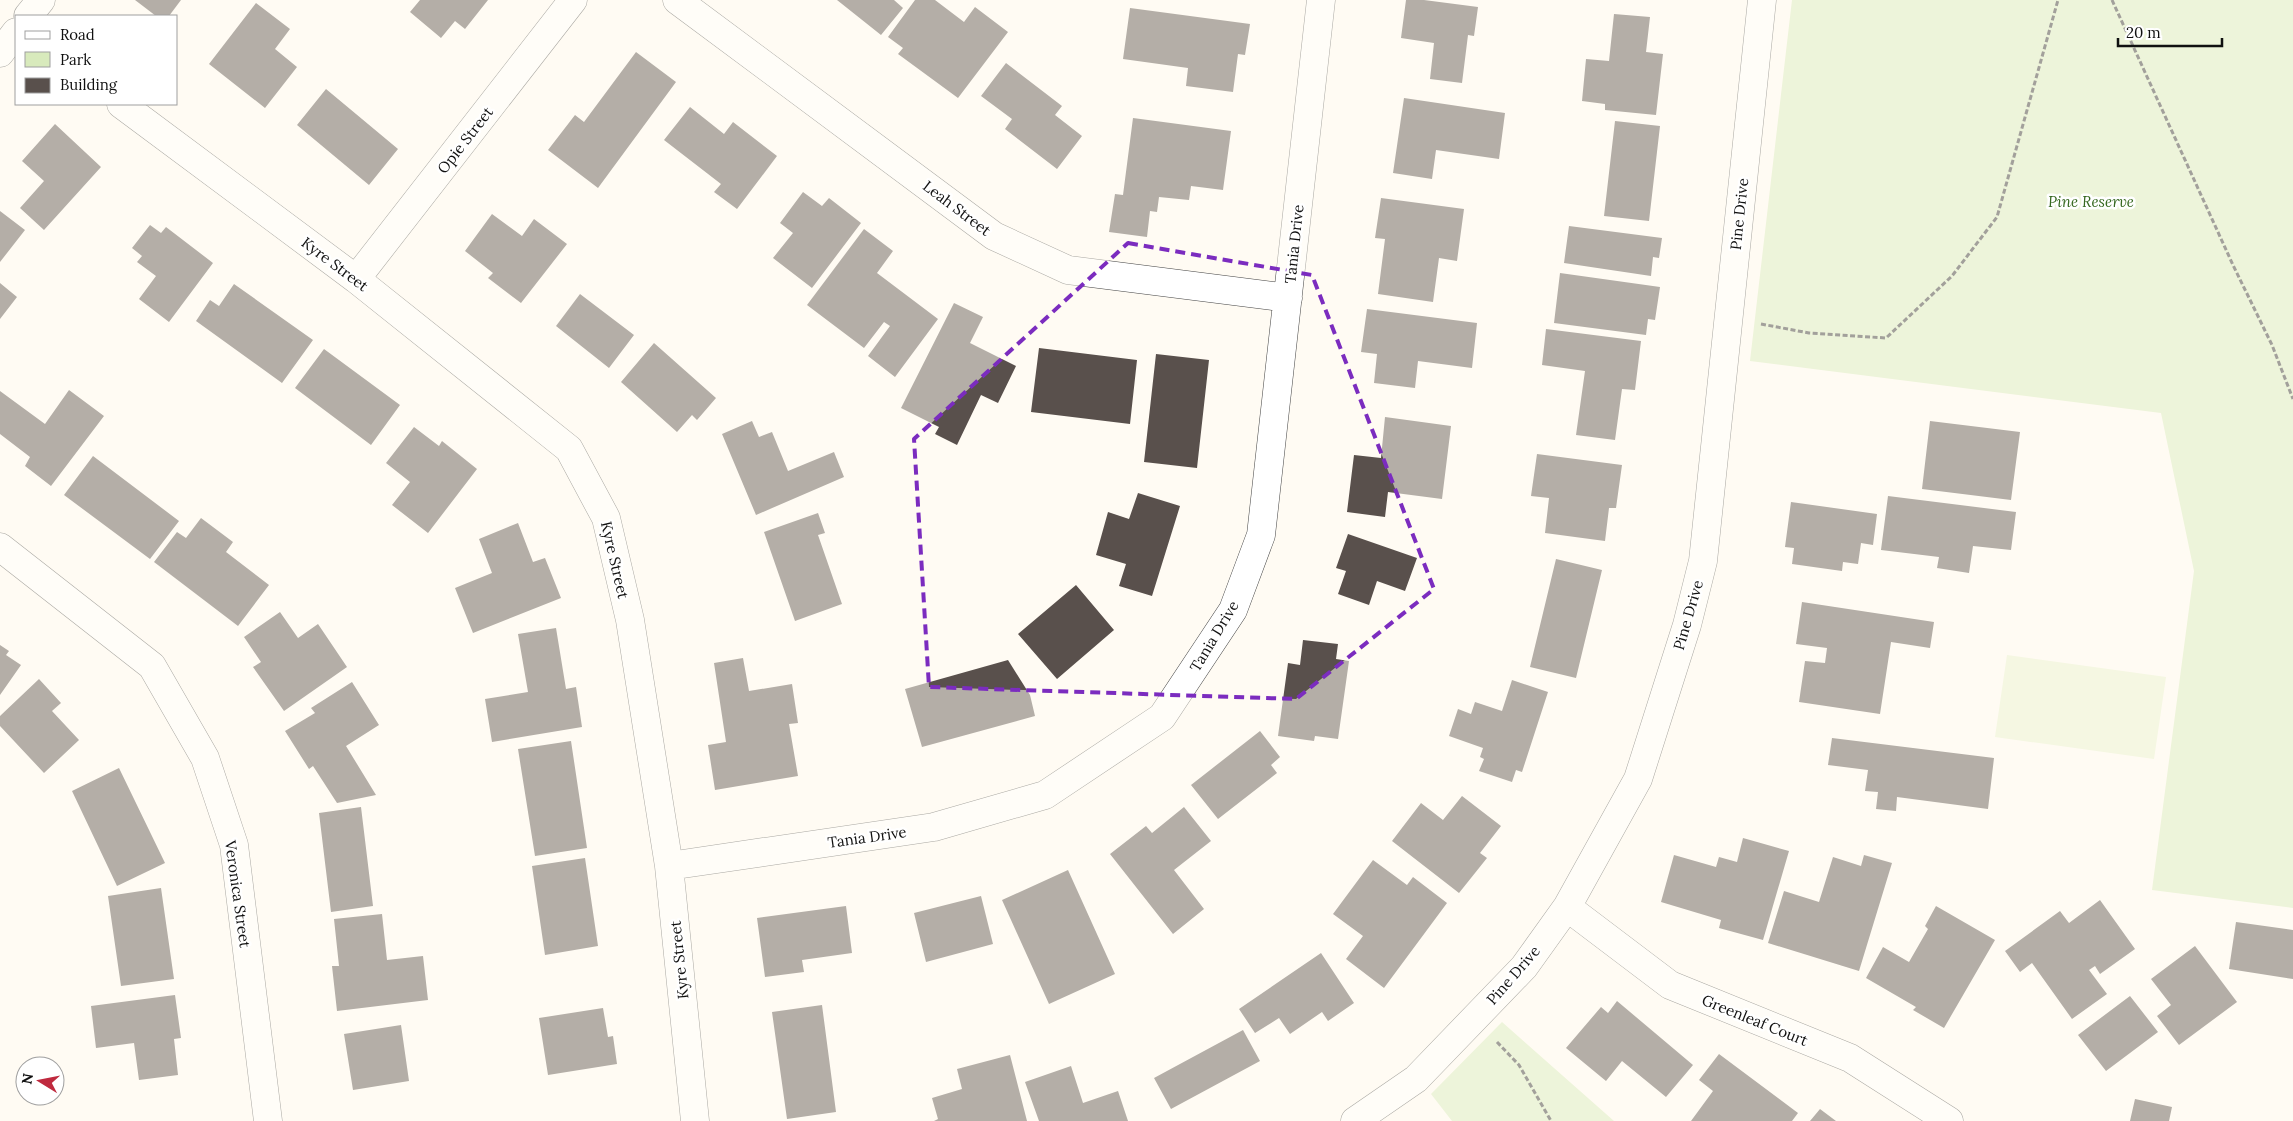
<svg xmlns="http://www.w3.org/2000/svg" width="2293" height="1121" font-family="Lora,serif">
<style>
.green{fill:#d8eabc}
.pitch{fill:#e8f1ce}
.building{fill:#59504c}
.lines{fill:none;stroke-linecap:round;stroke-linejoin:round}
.minor-casing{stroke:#434343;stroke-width:29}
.path{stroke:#323232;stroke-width:3;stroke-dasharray:5 2.5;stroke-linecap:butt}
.minor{stroke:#fff;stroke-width:28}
.marked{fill:none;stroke:#7b2cbf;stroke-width:4;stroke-dasharray:10 6;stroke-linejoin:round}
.labels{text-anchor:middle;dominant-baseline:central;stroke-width:5;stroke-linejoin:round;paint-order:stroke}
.street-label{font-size:15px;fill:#101010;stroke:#fff}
.park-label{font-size:15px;font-style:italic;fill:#366820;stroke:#fff}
</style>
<rect width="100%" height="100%" fill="#fffbf3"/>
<path class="green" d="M 1792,0 L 2293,0 L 2293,908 L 2152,890 L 2194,571 L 2161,413 L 1750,361 Z
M 1502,1022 L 1614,1121 L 1452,1121 L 1431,1094 Z"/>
<path class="pitch" d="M 2007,655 L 2166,677 L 2154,759 L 1995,737 Z"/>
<path class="building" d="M 135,0 L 181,0 L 169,16 L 156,16 Z
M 420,0 L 488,0 L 465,29 L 455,21 L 441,38 L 410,12 Z
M 837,0 L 894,0 L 903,8 L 881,35 Z
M 915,0 L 935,0 L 964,22 L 975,7 L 1008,32 L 958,98 L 898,54 L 903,48 L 888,37 Z
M 1406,0 L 1424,0 L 1478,7 L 1474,36 L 1468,35 L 1462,83 L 1430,79 L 1434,43 L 1401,38 Z
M 256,3 L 290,29 L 275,49 L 297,67 L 265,108 L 209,64 Z
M 1130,8 L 1250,24 L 1245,55 L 1238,54 L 1233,92 L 1186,86 L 1188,68 L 1123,59 Z
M 1614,14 L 1650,17 L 1646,52 L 1663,54 L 1656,115 L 1605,110 L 1605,104 L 1582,101 L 1586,59 L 1609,61 Z
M 636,52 L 676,82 L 598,188 L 548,150 L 575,115 L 584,122 Z
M 1006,63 L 1062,106 L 1055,115 L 1082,136 L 1057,169 L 1005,129 L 1012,119 L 981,96 Z
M 326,89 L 398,149 L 369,185 L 297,125 Z
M 1404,98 L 1505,113 L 1499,159 L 1436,150 L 1432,179 L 1393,173 Z
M 690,107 L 724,134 L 733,122 L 777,156 L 737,209 L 714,192 L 721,184 L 664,140 Z
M 1133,118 L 1231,131 L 1223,190 L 1191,186 L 1189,200 L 1159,197 L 1157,212 L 1150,211 L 1147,237 L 1109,232 L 1115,194 L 1123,195 Z
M 1615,121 L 1660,126 L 1649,221 L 1604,216 Z
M 55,124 L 101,167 L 44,230 L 20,208 L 44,181 L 22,161 Z
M 803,192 L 822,206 L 829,198 L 861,223 L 812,288 L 773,258 L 793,233 L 780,223 Z
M 1381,198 L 1464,209 L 1457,261 L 1439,258 L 1433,302 L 1378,294 L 1385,239 L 1375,238 Z
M 0,211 L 25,230 L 0,262 Z
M 492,214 L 522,236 L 534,219 L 567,244 L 521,303 L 488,278 L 493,273 L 465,251 Z
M 150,225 L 161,233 L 166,227 L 213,263 L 169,322 L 139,299 L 156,276 L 137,262 L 142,256 L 132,248 Z
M 1569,226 L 1662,238 L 1659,258 L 1653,257 L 1651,276 L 1564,263 Z
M 864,229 L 893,251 L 877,273 L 938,319 L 895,377 L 868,356 L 890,326 L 884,322 L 864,348 L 807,305 Z
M 1560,273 L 1660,287 L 1655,320 L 1648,319 L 1646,335 L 1554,323 Z
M 0,283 L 17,297 L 0,319 Z
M 234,284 L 313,340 L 282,383 L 196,321 L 210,300 L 219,306 Z
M 580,294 L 634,335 L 609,368 L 556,326 Z
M 954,303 L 983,317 L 970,343 L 1016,366 L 998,403 L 981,395 L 957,445 L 935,434 L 939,427 L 901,408 Z
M 1367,309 L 1477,323 L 1472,368 L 1418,361 L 1415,388 L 1374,383 L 1377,354 L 1361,352 Z
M 1546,329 L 1641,341 L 1635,390 L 1622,389 L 1615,440 L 1576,435 L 1585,371 L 1542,365 Z
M 654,343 L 716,398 L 697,420 L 692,415 L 677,432 L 621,382 Z
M 1039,348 L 1137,360 L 1130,424 L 1031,412 Z
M 324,349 L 400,405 L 371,445 L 295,388 Z
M 1156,354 L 1209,360 L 1197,468 L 1144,462 Z
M 69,390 L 104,416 L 51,486 L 25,466 L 30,457 L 0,434 L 0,391 L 45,424 Z
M 1385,417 L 1451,426 L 1442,499 L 1388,492 L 1385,517 L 1347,512 L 1354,455 L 1381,458 Z
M 752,421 L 759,437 L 772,432 L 788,471 L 834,452 L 844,477 L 756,515 L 722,434 Z
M 1930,421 L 2020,432 L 2011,500 L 1922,489 Z
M 414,427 L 439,446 L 442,441 L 477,469 L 428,533 L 392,505 L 410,482 L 386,463 Z
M 1537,454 L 1622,465 L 1616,508 L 1609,508 L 1605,541 L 1545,533 L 1549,498 L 1531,496 Z
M 93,456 L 179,521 L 150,559 L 64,495 Z
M 1138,493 L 1180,506 L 1152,596 L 1119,586 L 1126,564 L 1096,555 L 1108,512 L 1129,519 Z
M 1888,496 L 2016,512 L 2011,550 L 1973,546 L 1969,573 L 1937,568 L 1939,557 L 1881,550 Z
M 1791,502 L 1877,514 L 1873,545 L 1861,543 L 1858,564 L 1843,562 L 1842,571 L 1792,564 L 1794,548 L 1785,547 Z
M 818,513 L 825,533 L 818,535 L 842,604 L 795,621 L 764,532 Z
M 201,518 L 233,542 L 226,552 L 269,585 L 238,626 L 154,562 L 177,532 L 186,538 Z
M 518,523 L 533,562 L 545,558 L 561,598 L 473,633 L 455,588 L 492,573 L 479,539 Z
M 1348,534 L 1417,558 L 1405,591 L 1377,581 L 1369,605 L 1338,594 L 1346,571 L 1336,568 Z
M 1556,559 L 1602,570 L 1576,678 L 1530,667 Z
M 1076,585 L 1114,630 L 1057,679 L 1018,634 Z
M 1802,602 L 1934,622 L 1930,648 L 1891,642 L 1880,714 L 1799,702 L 1805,661 L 1825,663 L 1827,648 L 1796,644 Z
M 280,612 L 298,638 L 318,624 L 347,667 L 284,711 L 253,667 L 261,662 L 244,637 Z
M 556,628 L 566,689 L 576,687 L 582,727 L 492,742 L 485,699 L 528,692 L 518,634 Z
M 1303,640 L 1338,644 L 1336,659 L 1349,661 L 1338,739 L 1315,736 L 1314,741 L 1278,736 L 1288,663 L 1300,665 Z
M 0,645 L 9,651 L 6,655 L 21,665 L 0,695 Z
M 743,658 L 749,691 L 792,684 L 798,723 L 789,724 L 798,776 L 715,790 L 708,745 L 726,742 L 714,663 Z
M 1008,660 L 1030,695 L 1035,716 L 922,747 L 905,689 Z
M 39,679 L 61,703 L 52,711 L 79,740 L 44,773 L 0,726 L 0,716 Z
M 1512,680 L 1548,692 L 1522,772 L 1516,770 L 1512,782 L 1479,771 L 1484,759 L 1480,757 L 1483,748 L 1449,736 L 1458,709 L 1471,714 L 1475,702 L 1502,711 Z
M 352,682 L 379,725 L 346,746 L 376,795 L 337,803 L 313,766 L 309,769 L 285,731 L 315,713 L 311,708 Z
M 1260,731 L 1280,757 L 1271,765 L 1277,773 L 1218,819 L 1191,785 Z
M 1832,738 L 1994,758 L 1988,809 L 1897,797 L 1896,811 L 1876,809 L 1878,792 L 1865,791 L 1868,770 L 1828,765 Z
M 571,741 L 587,848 L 535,856 L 518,749 Z
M 119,768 L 165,863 L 117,886 L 72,791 Z
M 1462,796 L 1501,826 L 1480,853 L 1487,858 L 1459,893 L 1392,841 L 1421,803 L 1443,820 Z
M 361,807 L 373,906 L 331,912 L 319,813 Z
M 1184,807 L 1211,841 L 1174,870 L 1204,909 L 1173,934 L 1110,854 L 1146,826 L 1152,833 Z
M 1743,838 L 1789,851 L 1763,940 L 1719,928 L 1721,920 L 1661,902 L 1674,855 L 1716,867 L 1719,857 L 1737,862 Z
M 1864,855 L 1892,863 L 1859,971 L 1768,943 L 1784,891 L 1819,902 L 1833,857 L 1861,866 Z
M 585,858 L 598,946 L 545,955 L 532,866 Z
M 1373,860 L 1407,885 L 1413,877 L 1447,903 L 1384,988 L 1346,959 L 1363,936 L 1333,914 Z
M 1068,870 L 1115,974 L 1049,1004 L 1002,900 Z
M 161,888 L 174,979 L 121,986 L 108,896 Z
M 981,896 L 993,944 L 926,962 L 914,913 Z
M 2100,900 L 2135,949 L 2100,974 L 2095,966 L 2089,970 L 2107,994 L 2072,1019 L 2032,963 L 2020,972 L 2005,951 L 2060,911 L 2069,923 Z
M 846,906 L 852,953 L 802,960 L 804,972 L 765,977 L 757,918 Z
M 1936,906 L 1995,940 L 1944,1028 L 1913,1010 L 1916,1007 L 1866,978 L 1883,947 L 1909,962 L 1928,929 L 1925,926 Z
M 382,914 L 387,960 L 423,956 L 428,1000 L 337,1011 L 332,966 L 339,966 L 334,919 Z
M 2236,922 L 2293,930 L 2293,979 L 2229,969 Z
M 2195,946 L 2237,1002 L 2179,1045 L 2157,1016 L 2171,1005 L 2151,979 Z
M 1321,953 L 1354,1003 L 1328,1021 L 1322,1012 L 1290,1034 L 1279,1018 L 1255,1033 L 1239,1009 Z
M 175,995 L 181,1038 L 174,1039 L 178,1075 L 139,1080 L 134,1043 L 96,1048 L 91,1006 Z
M 2130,996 L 2158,1032 L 2106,1071 L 2078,1035 Z
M 1617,1001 L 1693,1065 L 1666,1097 L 1622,1061 L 1606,1081 L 1566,1048 L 1601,1007 L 1608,1013 Z
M 822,1005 L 836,1112 L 787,1119 L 772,1012 Z
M 603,1008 L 608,1037 L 613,1036 L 617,1064 L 548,1075 L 539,1018 Z
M 401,1025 L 409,1081 L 353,1090 L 344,1034 Z
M 1243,1030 L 1260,1061 L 1171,1109 L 1154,1078 Z
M 1719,1054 L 1798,1113 L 1792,1121 L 1691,1121 L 1713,1091 L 1699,1080 Z
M 1010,1055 L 1027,1121 L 934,1121 L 938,1119 L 932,1098 L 962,1089 L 957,1069 Z
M 1071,1066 L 1083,1103 L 1118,1091 L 1128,1121 L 1039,1121 L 1025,1082 Z
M 2135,1099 L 2172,1107 L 2169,1121 L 2130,1121 Z
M 1820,1109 L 1836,1121 L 1810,1121 Z"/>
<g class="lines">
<g class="minor-casing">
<path id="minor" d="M 677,0 L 994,236 L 1068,270 L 1288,298
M 28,16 L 41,0
M 0,53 L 16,32
M 121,104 L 356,279 L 569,449 L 606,518 L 630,620 L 669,866 L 695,1121
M 356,279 L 573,0
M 0,547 L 152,666 L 205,758 L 234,845 L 268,1121
M 669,866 L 934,827 L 1045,795 L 1162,717 L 1233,610 L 1261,535 L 1321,0
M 1567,907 L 1670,985 L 1850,1058 L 1949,1121
M 1355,1121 L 1416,1079 L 1524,967 L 1567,907 L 1638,779 L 1687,625 L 1703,561 L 1762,0"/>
</g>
<path class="path" d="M 2112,0 L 2233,265 L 2272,345 L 2293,399
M 1761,324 L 1809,333 L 1886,338 L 1952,276 L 1997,217 L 2058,0
M 1497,1042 L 1519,1065 L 1551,1121"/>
<use href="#minor" class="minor"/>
</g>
<path d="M0 0H2293V1121H0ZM 1128,243 L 1312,275 L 1434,589 L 1296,699 L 929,687 L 914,439 Z" fill="#fffbf3" fill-opacity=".55" fill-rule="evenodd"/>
<path class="marked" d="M 1128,243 L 1312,275 L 1434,589 L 1296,699 L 929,687 L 914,439 Z"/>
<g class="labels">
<g class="street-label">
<text transform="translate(465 140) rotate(-52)">Opie Street</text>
<text transform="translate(957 208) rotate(37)">Leah Street</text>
<text transform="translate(1739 214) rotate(-84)">Pine Drive</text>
<text transform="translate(1294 244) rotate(-84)">Tania Drive</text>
<text transform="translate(335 264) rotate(37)">Kyre Street</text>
<text transform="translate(615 560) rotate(77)">Kyre Street</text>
<text transform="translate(1688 615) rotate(-74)">Pine Drive</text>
<text transform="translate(1214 636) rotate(-59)">Tania Drive</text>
<text transform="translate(867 837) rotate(-8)">Tania Drive</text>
<text transform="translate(238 894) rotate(82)">Veronica Street</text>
<text transform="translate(679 960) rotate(-96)">Kyre Street</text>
<text transform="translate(1513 975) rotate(-49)">Pine Drive</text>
<text transform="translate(1755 1020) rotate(22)">Greenleaf Court</text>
</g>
<g class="park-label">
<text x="2091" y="201">Pine Reserve</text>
</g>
</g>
<rect x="15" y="15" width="162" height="90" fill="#ffffff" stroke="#9f9f9f"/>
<rect x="25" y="31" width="25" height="8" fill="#ffffff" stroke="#9f9f9f"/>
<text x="60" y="40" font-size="15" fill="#101010">Road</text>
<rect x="25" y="52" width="25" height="15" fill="#d8eabc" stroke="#9f9f9f"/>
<text x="60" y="65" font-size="15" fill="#101010">Park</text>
<rect x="25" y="78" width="25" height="15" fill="#59504c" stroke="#9f9f9f"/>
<text x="60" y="90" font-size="15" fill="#101010">Building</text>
<g transform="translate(40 1081) rotate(280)"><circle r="24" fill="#ffffff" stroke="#9f9f9f"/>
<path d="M0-4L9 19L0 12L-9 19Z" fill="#bf293e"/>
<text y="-8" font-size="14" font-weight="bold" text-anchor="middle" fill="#101010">N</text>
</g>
<path d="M2118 38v8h104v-8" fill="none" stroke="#101010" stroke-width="2.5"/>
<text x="2126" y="38" font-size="15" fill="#101010" stroke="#ffffff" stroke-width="4" paint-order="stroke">20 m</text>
</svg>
